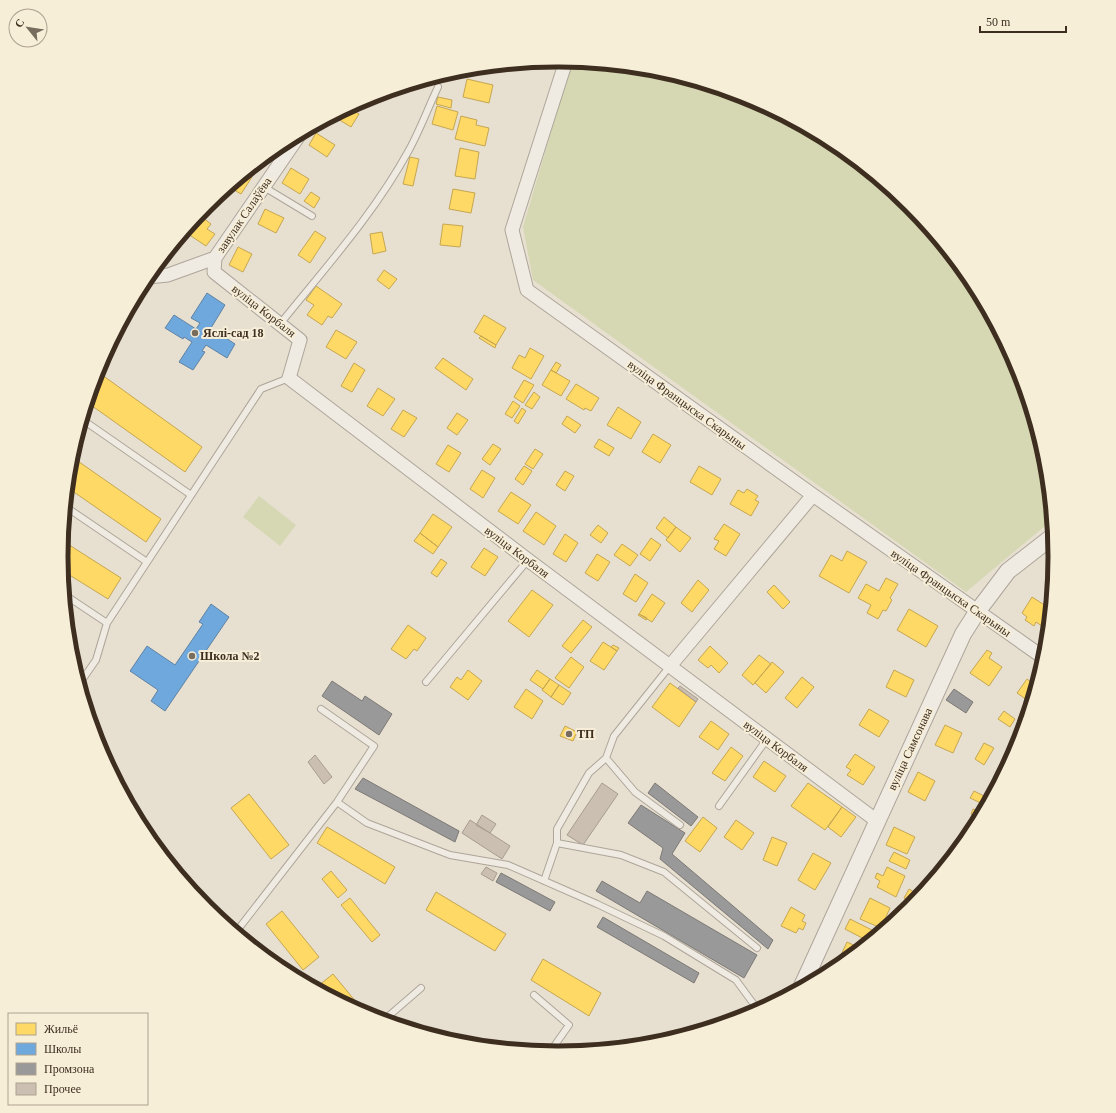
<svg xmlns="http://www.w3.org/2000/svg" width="1116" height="1113" font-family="Georgia,serif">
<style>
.green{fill:#d6d7b3}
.homes{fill:#ffd966;stroke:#c5a651}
.schools{fill:#6fa8dc;stroke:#6083a4}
.industry{fill:#999;stroke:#7d7975}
.building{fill:#cbbfb2;stroke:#a89c90}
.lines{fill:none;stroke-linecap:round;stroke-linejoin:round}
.service-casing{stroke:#ada599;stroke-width:8}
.minor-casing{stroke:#ada599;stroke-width:15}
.tertiary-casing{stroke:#ada599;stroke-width:18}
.service{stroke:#efebe3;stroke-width:6}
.minor{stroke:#efebe3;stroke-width:13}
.tertiary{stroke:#efebe3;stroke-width:16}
.poi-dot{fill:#786c5e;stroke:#f7eed8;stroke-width:1.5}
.labels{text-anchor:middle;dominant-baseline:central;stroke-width:4;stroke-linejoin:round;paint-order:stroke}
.street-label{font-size:12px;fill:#3d2e20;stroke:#f7eed8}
.poi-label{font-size:12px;font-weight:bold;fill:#3d2e20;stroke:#f7eed8;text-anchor:start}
.rim{fill:none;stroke:#3d2e20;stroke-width:5}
</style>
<rect width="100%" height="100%" fill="#e7e0d1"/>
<path class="green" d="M 572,61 L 655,70 L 748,98 L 834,144 L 909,206 L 971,281 L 1017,367 L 1045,460 L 1051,521 L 966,592 L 533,280 L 523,227 Z
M 259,496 L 296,525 L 280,546 L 243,517 Z"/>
<path class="homes" d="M 461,69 L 465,69 L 463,78 L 446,74 Z
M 467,79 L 493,85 L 489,103 L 463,97 Z
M 438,97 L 452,100 L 451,108 L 436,104 Z
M 437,106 L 458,112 L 453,130 L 432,124 Z
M 349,108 L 359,114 L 351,127 L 333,116 Z
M 461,116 L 477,120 L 476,125 L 489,128 L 485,146 L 455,139 Z
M 316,133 L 335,145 L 327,157 L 309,145 Z
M 460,148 L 479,152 L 475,179 L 455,176 Z
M 267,156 L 259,168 L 255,166 Z
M 410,157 L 419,159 L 413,186 L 403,184 Z
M 291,168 L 309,179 L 300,194 L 282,183 Z
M 246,173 L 252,177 L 241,194 L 229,187 Z
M 453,189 L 475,193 L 471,213 L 449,209 Z
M 311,192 L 320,198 L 314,208 L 304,201 Z
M 265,209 L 284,218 L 276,233 L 258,224 Z
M 199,215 L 211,224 L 207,229 L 215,234 L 206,246 L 185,232 Z
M 443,224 L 463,226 L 460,247 L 440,245 Z
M 315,231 L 326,238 L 310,263 L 298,255 Z
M 382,232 L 386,251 L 373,254 L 370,234 Z
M 238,247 L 252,254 L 243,272 L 229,265 Z
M 384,270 L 397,279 L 389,289 L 377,280 Z
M 316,286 L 342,304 L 332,318 L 328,316 L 322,325 L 307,315 L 314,305 L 306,300 Z
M 484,315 L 506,328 L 496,345 L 474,332 Z
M 336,330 L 357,342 L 346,359 L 326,347 Z
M 481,336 L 496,345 L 495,348 L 479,338 Z
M 530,348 L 544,356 L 531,379 L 512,368 L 519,355 L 525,358 Z
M 443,358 L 473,379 L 466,390 L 435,368 Z
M 556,362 L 561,365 L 556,373 L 551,370 Z
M 354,363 L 365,370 L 352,392 L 341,386 Z
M 551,370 L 570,381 L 561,396 L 542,385 Z
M 98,372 L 202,447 L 185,472 L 88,403 Z
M 524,380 L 534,385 L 523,403 L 514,397 Z
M 576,384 L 599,398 L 591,411 L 585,408 L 584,410 L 566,399 Z
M 378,388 L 395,399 L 383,416 L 367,406 Z
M 534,392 L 540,397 L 532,409 L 525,405 Z
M 513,401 L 520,406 L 512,418 L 505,414 Z
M 618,407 L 641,422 L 631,439 L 607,425 Z
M 522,408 L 526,411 L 518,424 L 514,421 Z
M 403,410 L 417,418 L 404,437 L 391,429 Z
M 457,413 L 468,420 L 457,435 L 447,428 Z
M 567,416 L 581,425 L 575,433 L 562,424 Z
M 653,434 L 671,445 L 660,463 L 642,452 Z
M 599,439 L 614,448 L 609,456 L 594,447 Z
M 493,444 L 501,449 L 490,465 L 482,459 Z
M 448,445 L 461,453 L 449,472 L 436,464 Z
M 535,449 L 543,454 L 533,469 L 525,464 Z
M 72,457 L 161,519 L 146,542 L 68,488 Z
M 524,466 L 532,471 L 523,485 L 515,479 Z
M 699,466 L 721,479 L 712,495 L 690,482 Z
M 482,470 L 495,478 L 483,498 L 470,489 Z
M 565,471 L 574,476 L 565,491 L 556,485 Z
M 747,489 L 758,496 L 755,500 L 759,502 L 751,516 L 730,504 L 738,490 L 744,493 Z
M 511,492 L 531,505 L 518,524 L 498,511 Z
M 536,512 L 556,526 L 544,545 L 523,531 Z
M 433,514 L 452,527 L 438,547 L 420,533 Z
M 664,517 L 676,527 L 668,538 L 656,528 Z
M 724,524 L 740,534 L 726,556 L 714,549 L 719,541 L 714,539 Z
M 598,525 L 608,533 L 601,543 L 590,535 Z
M 676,527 L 691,538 L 680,552 L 666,540 Z
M 420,533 L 438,547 L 433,554 L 414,541 Z
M 565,534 L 578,543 L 566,562 L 553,554 Z
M 651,538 L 661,545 L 650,561 L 640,554 Z
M 63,541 L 121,578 L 108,599 L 63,571 L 62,556 Z
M 622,544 L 638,555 L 630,566 L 614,555 Z
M 484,548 L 498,557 L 485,576 L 471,567 Z
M 847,551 L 867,562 L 849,593 L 819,576 L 831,555 L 842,561 Z
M 597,554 L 610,562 L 598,581 L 585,573 Z
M 441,559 L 447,563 L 437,577 L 431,573 Z
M 635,574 L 648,583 L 636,602 L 623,594 Z
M 886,578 L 898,584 L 890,598 L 892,600 L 886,611 L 883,610 L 878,619 L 867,613 L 871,605 L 858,598 L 866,584 L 879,591 Z
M 698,580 L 709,590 L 692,612 L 681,603 Z
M 774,585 L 790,602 L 783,609 L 767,592 Z
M 532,590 L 553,605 L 529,637 L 508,621 Z
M 652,594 L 665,603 L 652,622 L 639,614 Z
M 1032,597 L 1049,608 L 1049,615 L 1042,626 L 1036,622 L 1034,626 L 1025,620 L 1027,617 L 1022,613 Z
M 909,609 L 938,626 L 926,647 L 897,630 Z
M 639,614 L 647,618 L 646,620 L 638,615 Z
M 583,620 L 592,627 L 571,653 L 562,646 Z
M 408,625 L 426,638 L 417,651 L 414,649 L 406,659 L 391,649 Z
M 603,642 L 617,651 L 604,670 L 590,661 Z
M 613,645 L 619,648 L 617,651 L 611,647 Z
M 710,646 L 728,663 L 719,673 L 711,665 L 708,668 L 698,660 Z
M 987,650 L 992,653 L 989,658 L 1002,667 L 989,686 L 970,673 Z
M 759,655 L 771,664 L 753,685 L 742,675 Z
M 571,657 L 584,667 L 569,688 L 555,678 Z
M 772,662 L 784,672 L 766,693 L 755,683 Z
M 468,670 L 482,681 L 468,700 L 450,687 L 457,677 L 461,680 Z
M 537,670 L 550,679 L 543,689 L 530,680 Z
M 894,670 L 914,680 L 906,697 L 886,687 Z
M 802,677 L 814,687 L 797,708 L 785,698 Z
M 550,679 L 559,685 L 551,697 L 542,690 Z
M 1027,679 L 1035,685 L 1030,702 L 1017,693 Z
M 670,683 L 696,702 L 679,727 L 652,707 Z
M 559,685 L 571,693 L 563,705 L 551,697 Z
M 526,689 L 543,701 L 532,719 L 514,707 Z
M 869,709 L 889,721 L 879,737 L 859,725 Z
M 1004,711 L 1015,719 L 1010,727 L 998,719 Z
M 711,721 L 729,734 L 718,750 L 699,737 Z
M 945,725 L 962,733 L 953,753 L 935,745 Z
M 565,726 L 577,732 L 573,741 L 560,736 Z
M 984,743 L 994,748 L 984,765 L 975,759 Z
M 731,747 L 743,756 L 725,781 L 712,773 Z
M 855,754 L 875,767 L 863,785 L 847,775 L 851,770 L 846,767 Z
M 764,761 L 786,776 L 775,792 L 753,777 Z
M 918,772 L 935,781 L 925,801 L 908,792 Z
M 808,783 L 842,807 L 825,830 L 791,806 Z
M 974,791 L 986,797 L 983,804 L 970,798 Z
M 249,794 L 289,845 L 271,859 L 231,808 Z
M 842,807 L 856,817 L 841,837 L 828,827 Z
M 973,809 L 980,812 L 978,817 L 971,814 Z
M 703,817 L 717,828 L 700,852 L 685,841 Z
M 736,820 L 754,833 L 742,850 L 724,837 Z
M 327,827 L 395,867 L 385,884 L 317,843 Z
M 894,827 L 915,837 L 907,854 L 886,845 Z
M 772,837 L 787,843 L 777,866 L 763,860 Z
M 894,852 L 910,860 L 906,869 L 889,861 Z
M 813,853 L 831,863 L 815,890 L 798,880 Z
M 887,867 L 905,876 L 896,897 L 877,887 L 880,881 L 875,878 L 877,873 L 883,876 Z
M 331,871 L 347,890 L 338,898 L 322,879 Z
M 909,889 L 914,892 L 910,901 L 904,898 Z
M 436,892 L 506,934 L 495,951 L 426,910 Z
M 350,898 L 380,935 L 372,942 L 341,905 Z
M 870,898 L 890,908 L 881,928 L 860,919 Z
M 791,907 L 805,915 L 802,921 L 806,923 L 803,930 L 799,928 L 796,933 L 781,926 Z
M 282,911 L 319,957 L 303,970 L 266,924 Z
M 893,911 L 901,914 L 886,926 Z
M 850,919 L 878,933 L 877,934 L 868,941 L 845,929 Z
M 847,942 L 860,948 L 843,961 L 839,959 Z
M 543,959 L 601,993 L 589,1016 L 531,980 Z
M 830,961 L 839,965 L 831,971 L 826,969 Z
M 333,974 L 366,1014 L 320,990 L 318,986 Z"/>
<path class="schools" d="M 207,293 L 225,305 L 211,328 L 235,344 L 227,358 L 206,345 L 202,351 L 205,352 L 193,370 L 179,362 L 192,342 L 184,337 L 183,339 L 165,328 L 174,315 L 196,329 L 200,323 L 191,318 Z
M 211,604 L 229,617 L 165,711 L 151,701 L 158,690 L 130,671 L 147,646 L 175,665 L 203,624 L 199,622 Z"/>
<path class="industry" d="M 332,681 L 362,701 L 365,696 L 392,714 L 379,735 L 322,696 Z
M 954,689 L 973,702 L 966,713 L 946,700 Z
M 363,778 L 459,831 L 455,842 L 355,789 Z
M 655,783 L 698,817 L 691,826 L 648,793 Z
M 641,805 L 685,833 L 672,854 L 773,940 L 768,949 L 660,859 L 663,848 L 628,823 Z
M 501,873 L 555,902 L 550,911 L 496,882 Z
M 602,881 L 640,903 L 647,891 L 757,955 L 744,978 L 596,891 Z
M 603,917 L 699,973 L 694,983 L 597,927 Z"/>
<path class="building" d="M 680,686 L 698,699 L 696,702 L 678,688 Z
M 315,755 L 332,777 L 324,784 L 308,762 Z
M 602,783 L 618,794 L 583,845 L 567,835 Z
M 482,815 L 496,824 L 490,833 L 476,825 Z
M 470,820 L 510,846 L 502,859 L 462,833 Z
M 486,867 L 497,873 L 493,881 L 481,874 Z"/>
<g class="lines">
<g class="service-casing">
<path id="service" d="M 264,187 L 312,216
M 280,324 C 325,268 374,214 409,150 C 420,130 428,108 438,87
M 83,420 L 191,495
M 66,507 L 147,562
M 65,595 L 107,623
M 670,666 L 614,736 L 606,758 L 635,792 L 680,825
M 426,682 L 528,560
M 80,683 L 96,660 L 107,623 L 261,389 L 289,378
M 337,802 L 367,823 L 450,855 L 508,865 L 597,904 L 664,936 L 736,980 L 758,1010
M 719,806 L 767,739
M 557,843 L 621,855 L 664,872 L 757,948
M 544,881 L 557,843 L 557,829 L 589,773 L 606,758
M 236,932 L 337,802 L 374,746 L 321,709
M 534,995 L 569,1025 L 550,1052
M 384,1020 L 421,988"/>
</g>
<g class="minor-casing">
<path id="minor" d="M 566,61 L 512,230 L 527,290 L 813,495 L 1044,658
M 215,258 L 214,272 L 300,340 L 289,378 L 528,560 L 877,821
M 148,277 L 168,275 L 215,258 L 300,134
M 670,666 L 813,495"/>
</g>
<g class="tertiary-casing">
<path id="tertiary" d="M 802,986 L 963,634 L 977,612 L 1008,571 L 1053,536"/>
</g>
<use href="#service" class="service"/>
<use href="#minor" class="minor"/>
<use href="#tertiary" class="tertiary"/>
</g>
<g class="poi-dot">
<circle cx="195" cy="333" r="4"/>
<circle cx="192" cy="656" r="4"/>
<circle cx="569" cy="734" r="4"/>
</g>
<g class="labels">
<g class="street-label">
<text transform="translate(244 215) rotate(-56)">завулак Салаўёва</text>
<text transform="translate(264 311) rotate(38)">вуліца Корбаля</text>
<text transform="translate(687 405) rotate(36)">вуліца Францыска Скарыны</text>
<text transform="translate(517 552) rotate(37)">вуліца Корбаля</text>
<text transform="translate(951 593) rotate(35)">вуліца Францыска Скарыны</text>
<text transform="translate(776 746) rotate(37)">вуліца Корбаля</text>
<text transform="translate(910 749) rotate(-65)">вуліца Самсонава</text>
</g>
<g class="poi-label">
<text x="203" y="333">Яслі-сад 18</text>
<text x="200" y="656">Школа №2</text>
<text x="577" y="734">ТП</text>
</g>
</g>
<path d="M0 0H1116V1113H0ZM557 67H559A489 489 0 0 1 1048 556V557A489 489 0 0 1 559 1046H557A489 489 0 0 1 68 557V556A489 489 0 0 1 557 67Z" fill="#f7eed8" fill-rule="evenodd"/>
<path class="rim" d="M557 67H559A489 489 0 0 1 1048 556V557A489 489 0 0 1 559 1046H557A489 489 0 0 1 68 557V556A489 489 0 0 1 557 67Z"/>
<rect x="8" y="1013" width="140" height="92" fill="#f7eed8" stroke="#ada18e"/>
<rect x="16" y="1023" width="20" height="12" fill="#ffd966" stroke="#ada18e"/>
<text x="44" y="1033" font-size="12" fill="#3d2e20">Жильё</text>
<rect x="16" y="1043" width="20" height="12" fill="#6fa8dc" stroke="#ada18e"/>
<text x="44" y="1053" font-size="12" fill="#3d2e20">Школы</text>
<rect x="16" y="1063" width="20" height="12" fill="#999999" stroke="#ada18e"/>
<text x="44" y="1073" font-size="12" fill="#3d2e20">Промзона</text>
<rect x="16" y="1083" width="20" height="12" fill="#cbbfb2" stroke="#ada18e"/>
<text x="44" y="1093" font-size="12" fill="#3d2e20">Прочее</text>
<g transform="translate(28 28) rotate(300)"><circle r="19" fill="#f7eed8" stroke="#ada18e"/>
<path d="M0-3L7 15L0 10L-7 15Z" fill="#786c5e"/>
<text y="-6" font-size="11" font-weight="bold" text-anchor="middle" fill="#3d2e20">С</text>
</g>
<path d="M980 26v6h86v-6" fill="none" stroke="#3d2e20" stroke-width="2"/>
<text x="986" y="26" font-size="12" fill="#3d2e20" stroke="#f7eed8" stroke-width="3" paint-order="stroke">50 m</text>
</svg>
